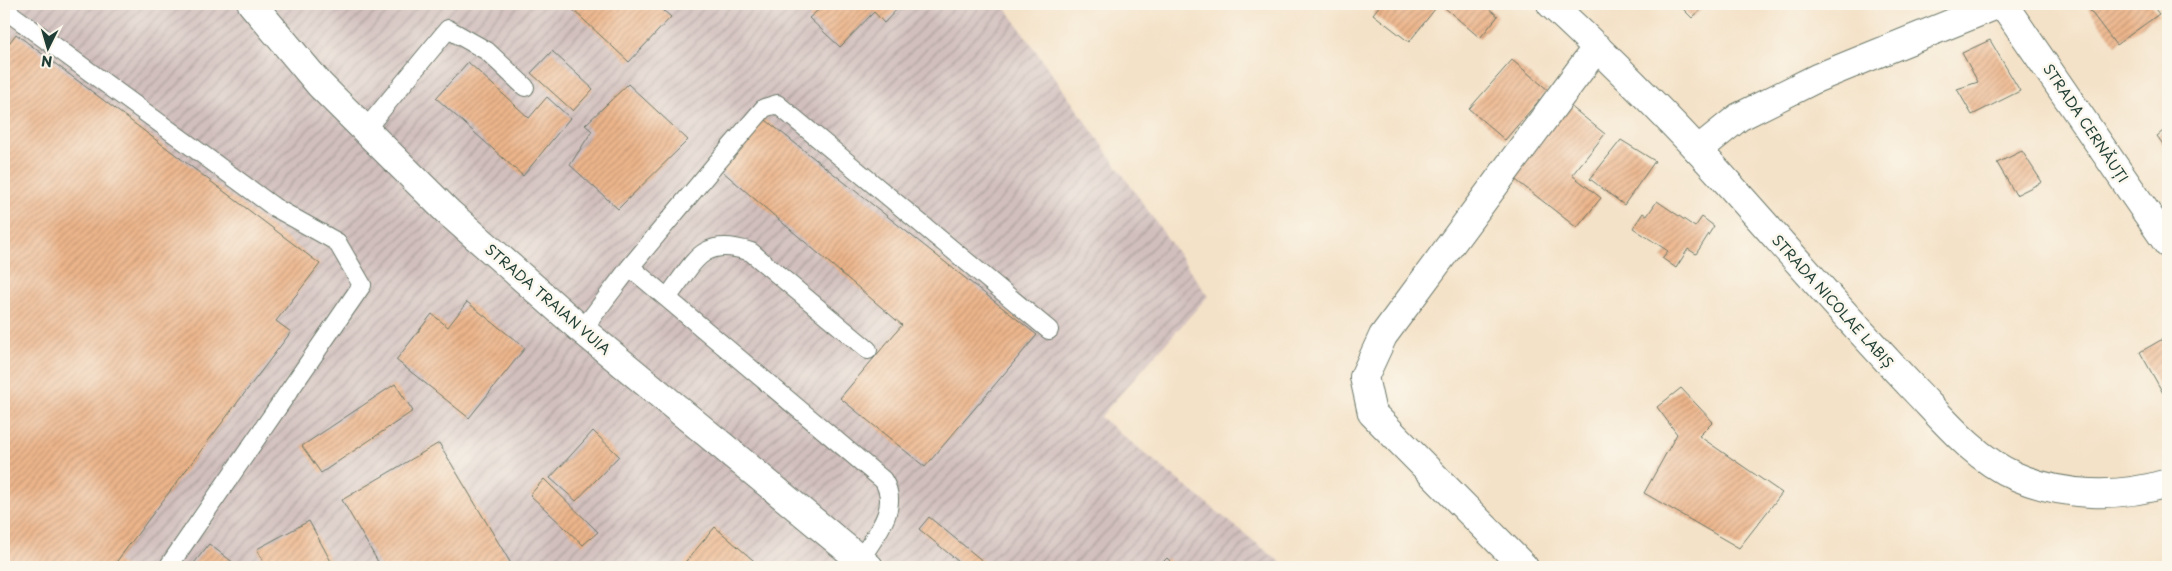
<svg xmlns="http://www.w3.org/2000/svg" width="2172" height="571" font-family="'Playpen Sans',sans-serif">
<style>
.industrial{fill:url(#industrial-furrows)}
.building{fill:url(#building-hatch)}
.lines{fill:none;stroke-linecap:round;stroke-linejoin:round}
.service-casing{stroke:#6a7768;stroke-width:20}
.minor-casing{stroke:#6a7768;stroke-width:30}
.tertiary-casing{stroke:#6a7768;stroke-width:30}
.secondary-casing{stroke:#6a7768;stroke-width:30}
.service{stroke:#fff;stroke-width:18}
.minor{stroke:#fff;stroke-width:28}
.tertiary{stroke:#fff;stroke-width:28}
.secondary{stroke:#fff;stroke-width:28}
.labels{text-anchor:middle;dominant-baseline:central;stroke-width:5;stroke-linejoin:round;paint-order:stroke}
.street-label{font-size:14px;fill:#1f3d34;stroke:#fbf7ec}
</style>
<defs>
<pattern id="industrial-furrows" width="10" height="10" patternUnits="userSpaceOnUse" patternTransform="scale(1.25)"><rect width="10" height="10" fill="#d1bfbd"/><path d="M-1 1l2-2M0 10L10 0M9 11l2-2" fill="none" stroke="#a99c9a"/></pattern>
<pattern id="building-hatch" width="6" height="6" patternUnits="userSpaceOnUse" patternTransform="scale(1.25)"><rect width="6" height="6" fill="#edb58b"/><path d="M-1 1l2-2M0 6l6-6M5 7l2-2" fill="none" stroke="#bf9472"/></pattern>
</defs>
<rect width="100%" height="100%" fill="#fbf7ec"/>
<filter id="ink" filterUnits="userSpaceOnUse"><feTurbulence type="fractalNoise" baseFrequency=".02" numOctaves="2"/><feDisplacementMap in="SourceGraphic" scale="10" xChannelSelector="R" yChannelSelector="G"/><feConvolveMatrix kernelMatrix="1 2 1 2 8 2 1 2 1" color-interpolation-filters="sRGB"/></filter>
<filter id="wash" filterUnits="userSpaceOnUse"><feTurbulence type="fractalNoise" baseFrequency=".0096" numOctaves="4" result="noise"/><feDisplacementMap in="SourceGraphic" scale="20" xChannelSelector="R" yChannelSelector="G"/><feGaussianBlur stdDeviation="1.12" result="paint"/><feColorMatrix in="noise" values="0 0 0 0 0 0 0 0 0 0 0 0 0 0 0 0 0 1.4 0 .05"/><feComposite in="paint" operator="in"/></filter>
<g filter="url(#wash)">
<rect width="100%" height="100%" fill="#f4e2c8"/>
<path class="industrial" d="M 4,4 L 1003,4 L 1208,296 L 1100,417 L 1286,567 L 4,567 Z"/>
<g id="blocks">
<path class="building" d="M 575,4 L 656,4 L 671,17 L 629,62 L 571,8 Z
M 825,4 L 902,4 L 884,23 L 874,12 L 840,47 L 809,18 Z
M 1381,4 L 1402,4 L 1408,8 L 1411,4 L 1439,4 L 1409,42 L 1373,14 Z
M 1449,4 L 1483,4 L 1498,16 L 1480,38 L 1445,8 Z
M 1678,4 L 1707,4 L 1692,18 Z
M 2085,4 L 2151,4 L 2159,14 L 2116,45 Z
M 16,34 L 320,264 L 276,321 L 291,332 L 117,561 L 126,567 L 4,567 L 4,50 Z
M 1990,40 L 2020,91 L 1972,115 L 1957,89 L 1978,82 L 1962,53 Z
M 552,51 L 593,89 L 573,111 L 531,73 Z
M 1512,60 L 1548,90 L 1505,140 L 1469,109 Z
M 468,62 L 529,118 L 547,97 L 570,118 L 523,176 L 436,98 Z
M 628,84 L 688,140 L 618,209 L 570,165 L 592,131 L 585,125 Z
M 1569,105 L 1605,134 L 1572,175 L 1601,198 L 1577,228 L 1512,177 Z
M 762,117 L 1037,335 L 925,467 L 840,398 L 902,325 L 715,165 Z
M 2168,127 L 2168,151 L 2157,136 Z
M 1621,140 L 1655,161 L 1624,205 L 1590,179 Z
M 2022,151 L 2042,182 L 2016,195 L 1997,163 Z
M 1657,201 L 1695,227 L 1702,217 L 1714,226 L 1696,254 L 1688,249 L 1676,268 L 1662,258 L 1668,251 L 1633,228 L 1643,213 L 1647,216 Z
M 467,302 L 525,348 L 469,418 L 396,360 L 432,314 L 448,327 Z
M 2168,336 L 2168,402 L 2140,352 Z
M 395,384 L 413,411 L 321,473 L 302,446 Z
M 1681,388 L 1713,422 L 1699,436 L 1782,493 L 1739,548 L 1644,493 L 1677,434 L 1657,407 Z
M 593,431 L 619,456 L 576,501 L 550,478 Z
M 439,443 L 513,567 L 381,567 L 342,500 Z
M 544,479 L 598,532 L 583,545 L 530,495 Z
M 929,517 L 990,567 L 965,567 L 919,529 Z
M 309,521 L 334,567 L 266,567 L 257,549 Z
M 715,527 L 761,567 L 681,567 Z
M 209,544 L 239,567 L 191,567 Z
M 1167,558 L 1176,567 L 1158,567 Z"/>
</g>
</g>
<g filter="url(#ink)">
<use href="#blocks" fill-opacity="0" stroke="#6a7768" stroke-width="1"/>
<g class="lines">
<g class="service-casing">
<path id="service" d="M 4,9 L 274,207 L 337,242 L 362,285 L 168,567
M 365,130 L 448,29 L 487,51 L 525,87
M 630,267 L 883,480 C 901,508 875,535 860,560
M 667,298 C 695,262 701,235 751,252 L 868,350
M 582,330 L 630,267 L 715,165 L 764,108 L 777,104 L 1049,330"/>
</g>
<g class="minor-casing">
<path id="minor" d="M 1698,150 L 1739,117 L 1817,78 L 1999,4
M 1524,567 L 1372,413 L 1364,377 L 1383,336 L 1597,47"/>
</g>
<g class="tertiary-casing">
<path id="tertiary" d="M 1551,4 C 1615,64 1678,126 1736,192 C 1795,258 1852,324 1913,388 C 1943,419 1974,458 2015,476 C 2063,497 2119,498 2168,483
M 2003,4 L 2168,244"/>
</g>
<g class="secondary-casing">
<path id="secondary" d="M 252,4 L 320,85 L 448,212 L 582,330 L 869,567"/>
</g>
<use href="#service" class="service"/>
<use href="#minor" class="minor"/>
<use href="#tertiary" class="tertiary"/>
<use href="#secondary" class="secondary"/>
</g>
</g>
<g class="labels">
<g class="street-label">
<text transform="translate(2086 123) rotate(56)">STRADA CERNĂUȚI</text>
<text transform="translate(548 299) rotate(41)">STRADA TRAIAN VUIA</text>
<text transform="translate(1833 301) rotate(48)">STRADA NICOLAE LABIȘ</text>
</g>
</g>
<rect width="2172" height="571" fill="none" stroke="#fbf7ec" stroke-width="20"/>
<g transform="translate(48 48) rotate(185)" stroke="#fbf7ec" stroke-width="4" paint-order="stroke">
<path d="M0-4L9 19L0 12L-9 19Z" fill="#1f3d34"/>
<text y="-8" font-size="14" font-weight="bold" text-anchor="middle" fill="#1f3d34">N</text>
</g>
</svg>
